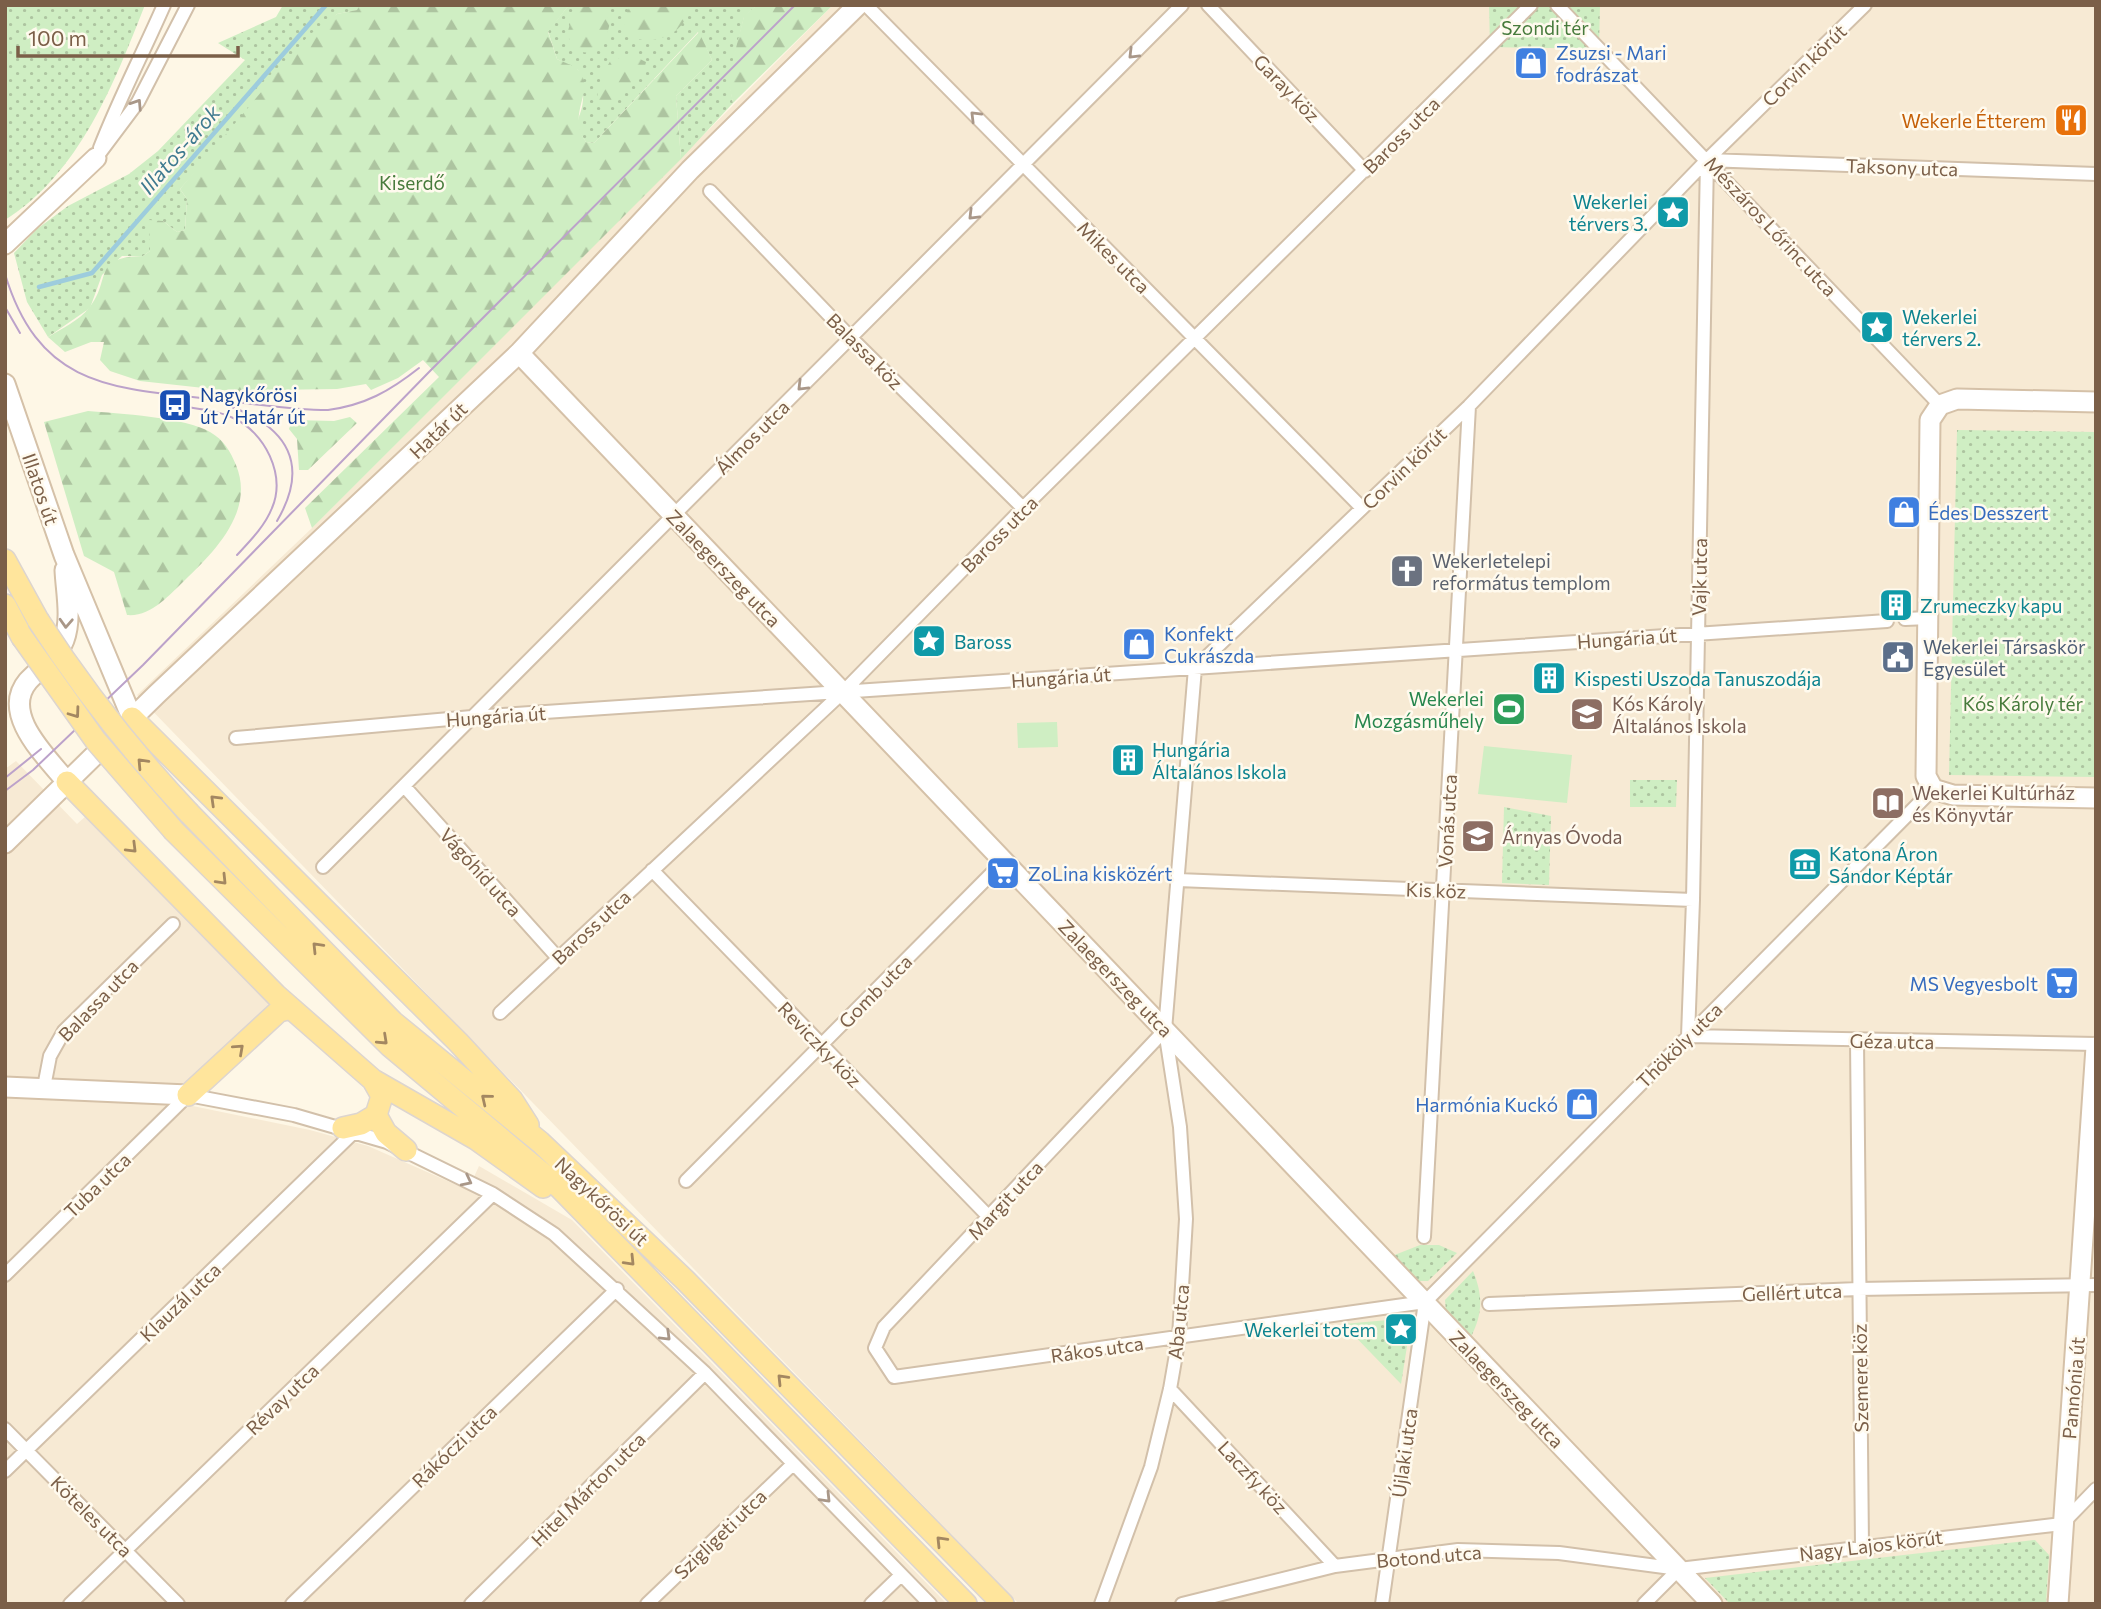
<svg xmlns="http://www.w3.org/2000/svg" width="2101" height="1609" font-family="Commissioner,sans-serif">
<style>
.residential{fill:#f7ead4}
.grass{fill:url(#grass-dots)}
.forest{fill:url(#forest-firs)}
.pitch{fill:#cfeec3}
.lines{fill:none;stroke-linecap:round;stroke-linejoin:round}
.stream{stroke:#9dccdd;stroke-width:4.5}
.street-casing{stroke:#d2c0aa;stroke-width:16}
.secondary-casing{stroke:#d5c1a8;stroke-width:23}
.primary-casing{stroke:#ddd5cf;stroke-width:24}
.street{stroke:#fff;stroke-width:12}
.secondary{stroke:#fff;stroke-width:19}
.primary{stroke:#ffe59c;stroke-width:21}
.tram{stroke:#bca2ca;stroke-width:2}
.primary-bridge-casing{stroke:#ddd5cf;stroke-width:24;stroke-linecap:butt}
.primary-bridge{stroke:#ffe59c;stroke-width:21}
.oneway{stroke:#a99788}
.oneway2{stroke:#a38761}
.labels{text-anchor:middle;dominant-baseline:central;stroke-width:5;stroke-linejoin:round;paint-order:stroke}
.park-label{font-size:19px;fill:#477b3c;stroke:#fffaee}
.shop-label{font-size:19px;fill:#366cbe;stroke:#fffaee;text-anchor:start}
.street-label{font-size:19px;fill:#7b5f48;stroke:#fffaee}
.food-label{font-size:19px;fill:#c56008;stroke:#fffaee;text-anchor:end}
.culture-label{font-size:19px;fill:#0d838f;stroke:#fffaee;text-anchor:start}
.transit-label{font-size:19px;fill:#164399;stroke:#fffaee;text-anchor:start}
.worship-label{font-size:19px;fill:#5b616d;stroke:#fffaee;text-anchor:start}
.service-label{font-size:19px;fill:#4e5e75;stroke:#fffaee;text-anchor:start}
.leisure-label{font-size:19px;fill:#27864d;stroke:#fffaee;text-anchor:end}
.education-label{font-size:19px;fill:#785e54;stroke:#fffaee;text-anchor:start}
.water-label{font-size:21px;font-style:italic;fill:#3f7a90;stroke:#fffaee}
</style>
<defs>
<pattern id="grass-dots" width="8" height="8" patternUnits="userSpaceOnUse" patternTransform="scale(1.75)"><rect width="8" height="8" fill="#cfeec3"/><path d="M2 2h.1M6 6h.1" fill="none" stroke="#adc4a0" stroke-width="1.8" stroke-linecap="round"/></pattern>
<pattern id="forest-firs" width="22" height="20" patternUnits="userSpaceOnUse" patternTransform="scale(1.75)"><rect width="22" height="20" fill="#cfeec3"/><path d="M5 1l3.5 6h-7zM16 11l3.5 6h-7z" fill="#adc4a0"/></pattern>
</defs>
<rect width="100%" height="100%" fill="#fef7e6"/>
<path class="residential" d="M 833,5 L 2096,5 L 2096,1604 L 1019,1604 L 137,695 L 312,528 Z
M 16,761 L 77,824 L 86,816 L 271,1004 L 173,1102 L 310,1130 L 368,1146 L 468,1190 L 479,1166 L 572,1220 L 947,1604 L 5,1604 L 5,769 Z"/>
<path class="grass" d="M 5,5 L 145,5 C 114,83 80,173 5,220 Z
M 283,5 L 360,5 L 358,10 L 337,14 L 180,189 L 187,199 L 185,230 L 177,232 L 163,221 L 151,236 L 150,251 L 143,256 L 122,256 L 102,275 L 90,308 L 48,337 L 27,302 L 14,253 L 37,229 L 68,206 L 129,174 L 158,151 L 245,60 L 218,43 L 276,17 Z
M 569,5 L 757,5 L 744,17 L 729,80 L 733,103 L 681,159 L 676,96 L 712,60 L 698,32 L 594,143 L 586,142 C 570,120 582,120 583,99 C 584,90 580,78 578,70 L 557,59 L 548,31 Z
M 1489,5 L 1600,5 L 1599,49 L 1490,47 Z
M 1957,430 L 2096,432 L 2096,777 L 1949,775 Z
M 1630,780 L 1677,780 L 1676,807 L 1630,807 Z
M 1504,807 L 1551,816 L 1549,885 L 1502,883 Z
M 1420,1245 L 1439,1245 L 1457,1253 L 1428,1281 L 1417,1281 L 1392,1256 Z
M 1473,1271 C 1483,1295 1483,1313 1471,1337 L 1446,1311 L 1445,1300 Z
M 1388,1320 L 1408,1340 L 1401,1384 L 1343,1324 Z
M 2035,1540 L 2049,1555 L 2046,1604 L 1730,1604 L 1705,1578 Z"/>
<path class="forest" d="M 360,5 L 569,5 L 548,32 L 557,59 C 563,62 573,65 577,69 C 598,89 565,113 586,142 L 594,143 L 699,32 L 712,60 L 676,96 L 681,159 L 312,528 L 305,508 L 439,377 L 423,360 L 398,378 L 371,390 L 366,384 L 337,389 L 270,390 L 259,394 L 140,381 L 110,371 L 100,360 L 104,342 L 91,342 L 65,352 L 48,337 C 61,329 80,320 89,308 C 112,280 91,257 143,256 L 150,251 L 149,220 L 163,221 L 177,232 L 185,230 L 187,199 L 180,189 L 308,36 L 337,14 L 357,10 Z
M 575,5 L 603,5 L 610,23 L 606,38 L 591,53 L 571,51 L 568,31 Z
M 631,5 L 689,5 C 686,53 601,51 631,5 Z
M 757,5 L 833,5 L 733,103 L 728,80 L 744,16 Z
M 632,55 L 646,62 L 643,74 L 619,92 L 608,113 L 599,106 C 594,88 602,75 611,60 Z
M 88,411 C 116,413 188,418 210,432 C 224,440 230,451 236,465 C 255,511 215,551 185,580 C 168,596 151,617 127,615 L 114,572 L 84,556 L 44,422 Z
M 350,417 L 357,423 L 308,470 L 299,470 L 297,439 L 289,429 L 292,420 L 334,421 Z"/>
<path class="pitch" d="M 1057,722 L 1058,747 L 1018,748 L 1017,723 Z
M 1484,746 L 1572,755 L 1567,803 L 1478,794 Z"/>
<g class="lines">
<path class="stream" d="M 39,287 L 92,273 L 326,5"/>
<g class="street-casing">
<path id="street" d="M 866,5 L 1362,508
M 1208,5 L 1365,171
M 1557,5 L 1940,405
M 100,148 C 119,99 143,53 164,5
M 96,158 L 138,102 L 188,5
M 710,191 L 851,338 L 1023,508
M 1905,619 L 1929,618
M 236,738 L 472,717 L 1887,621
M 404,786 L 558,958
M 323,867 L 1182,5
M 652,870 L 989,1217
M 1178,880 L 1693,900
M 500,1013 L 843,692 L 1023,508 L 1531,5
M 1165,1030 L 884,1327 L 875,1348 L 894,1377 L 1425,1302
M 1688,1036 L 1693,900 L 1707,160 L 2096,174
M 1688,1036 L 2096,1044
M 1857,1041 L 1862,1546
M 44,1087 L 50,1056 L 64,1031 L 173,924
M 686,1181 L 1004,861
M 1424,1237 L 1469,406
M 5,1275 L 188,1095 L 294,1115 L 387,1142 L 493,1194 L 554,1234 L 705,1373 L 930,1604
M 1425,1302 L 1933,789
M 1489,1304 L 1858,1289 L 2096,1285
M 1170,1389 L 1335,1566
M 5,1429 L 178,1604
M 5,1471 L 354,1132
M 70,1604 L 493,1194
M 292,1604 L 617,1289
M 471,1604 L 705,1373
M 647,1604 L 793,1464
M 871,1604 L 901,1575
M 1101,1604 L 1151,1467 L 1170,1389 L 1179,1337 L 1186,1219 L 1180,1127 L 1165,1030 L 1195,668 L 1469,406 L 1707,160 L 1865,5
M 1182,1604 L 1335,1566 L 1458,1550 L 1559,1553 L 1679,1569 L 2062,1524 L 2096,1489
M 1382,1604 L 1425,1302
M 1644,1604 L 1679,1569"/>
</g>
<g class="secondary-casing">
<path id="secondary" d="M 5,244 L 96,158
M 519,353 L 1712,1604
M 5,384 L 64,555 L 132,718
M 2096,402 L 1957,399 L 1940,405 L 1930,420 L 1926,776 L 1933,789 L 1953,795 L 2096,798
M 65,570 C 66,592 72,619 64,640 C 57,658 41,667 28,681 C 0,714 47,757 67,782
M 5,843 L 157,694 L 519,353 L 690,170 L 858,5
M 5,1087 L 188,1095
M 2058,1604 L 2096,1047"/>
</g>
<g class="primary-casing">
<path id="primary" d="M 5,560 L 38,620
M 5,605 L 22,637
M 132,718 L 458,1042 L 512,1100 L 528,1125
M 67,782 L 276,995 L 373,1080 L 476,1139 L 543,1187
M 189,813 L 393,1022 L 540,1142 L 685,1280 L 1003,1604
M 174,831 L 390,1046 L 560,1188 L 966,1604
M 188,1095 L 279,1011 L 291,1008
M 376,1115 L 386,1133 L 406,1150
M 343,1128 L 361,1124 L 376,1115 L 382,1096 L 373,1080"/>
</g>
<use href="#street" class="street"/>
<use href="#secondary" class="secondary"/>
<use href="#primary" class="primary"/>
<path class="tram" d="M 5,274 C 39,386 109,388 211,399 C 249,403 289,410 328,410 C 365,405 390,391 419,368
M 5,307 L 20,333
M 181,406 C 198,409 217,410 233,418 C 265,432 286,475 272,508 C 265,526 250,541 237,555
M 229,406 C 288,427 310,465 277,521
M 5,778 L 41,749
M 5,791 L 33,770 L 143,665 L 430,371 L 795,5"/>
<g class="primary-bridge-casing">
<path id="primary-bridge" d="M 38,620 C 83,690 132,752 189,813
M 22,637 L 96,741 L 174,831"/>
</g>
<use href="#primary-bridge" class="primary-bridge"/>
</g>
<defs><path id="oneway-chevron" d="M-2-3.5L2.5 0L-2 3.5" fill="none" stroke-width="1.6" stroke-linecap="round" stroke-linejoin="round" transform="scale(1.75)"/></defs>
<g class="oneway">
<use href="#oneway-chevron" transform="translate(1133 54) rotate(135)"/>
<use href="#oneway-chevron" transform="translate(137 104) rotate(-57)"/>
<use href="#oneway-chevron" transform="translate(975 116) rotate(-135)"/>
<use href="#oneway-chevron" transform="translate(973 215) rotate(135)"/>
<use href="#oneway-chevron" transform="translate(802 386) rotate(135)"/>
<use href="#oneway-chevron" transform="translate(66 623) rotate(93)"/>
<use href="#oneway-chevron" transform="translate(467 1181) rotate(27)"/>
<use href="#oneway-chevron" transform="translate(666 1336) rotate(44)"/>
<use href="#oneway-chevron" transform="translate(826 1498) rotate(46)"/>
</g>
<g class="oneway2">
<use href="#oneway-chevron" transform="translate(75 713) rotate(54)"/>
<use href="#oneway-chevron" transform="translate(142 763) rotate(-133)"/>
<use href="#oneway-chevron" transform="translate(215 800) rotate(-136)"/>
<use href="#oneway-chevron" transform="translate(132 848) rotate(45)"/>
<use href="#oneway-chevron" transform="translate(222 880) rotate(46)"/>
<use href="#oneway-chevron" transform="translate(317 947) rotate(-134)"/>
<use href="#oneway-chevron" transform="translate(383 1040) rotate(43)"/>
<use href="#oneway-chevron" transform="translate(239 1049) rotate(-42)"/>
<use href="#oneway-chevron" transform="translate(486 1099) rotate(-141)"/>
<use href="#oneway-chevron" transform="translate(630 1261) rotate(46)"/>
<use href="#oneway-chevron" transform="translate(782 1379) rotate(-134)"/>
<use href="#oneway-chevron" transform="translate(941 1541) rotate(-134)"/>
</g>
<defs>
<g id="shop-square" transform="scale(1.75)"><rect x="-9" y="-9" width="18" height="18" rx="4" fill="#3f7fe0" stroke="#fffaee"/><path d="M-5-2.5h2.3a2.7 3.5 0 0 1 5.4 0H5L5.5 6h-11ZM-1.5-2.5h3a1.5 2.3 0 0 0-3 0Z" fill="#fff"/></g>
<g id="restaurant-square" transform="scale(1.75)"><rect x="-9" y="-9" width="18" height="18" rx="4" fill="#e8710a" stroke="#fffaee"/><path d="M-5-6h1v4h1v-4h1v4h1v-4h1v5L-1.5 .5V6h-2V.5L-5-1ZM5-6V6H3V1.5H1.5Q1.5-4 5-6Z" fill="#fff"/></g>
<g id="sight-square" transform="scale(1.75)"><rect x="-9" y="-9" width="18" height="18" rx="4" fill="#0f9aa8" stroke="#fffaee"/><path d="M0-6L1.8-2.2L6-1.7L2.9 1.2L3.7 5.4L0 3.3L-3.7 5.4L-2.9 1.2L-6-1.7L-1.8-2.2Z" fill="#fff"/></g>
<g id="bus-square" transform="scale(1.75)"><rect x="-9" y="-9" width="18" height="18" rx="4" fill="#1a4fb4" stroke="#fffaee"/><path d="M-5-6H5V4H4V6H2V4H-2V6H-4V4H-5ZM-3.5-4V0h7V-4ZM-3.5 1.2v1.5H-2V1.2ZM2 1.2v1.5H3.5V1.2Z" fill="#fff"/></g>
<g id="church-square" transform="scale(1.75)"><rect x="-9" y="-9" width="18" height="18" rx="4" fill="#6b7280" stroke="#fffaee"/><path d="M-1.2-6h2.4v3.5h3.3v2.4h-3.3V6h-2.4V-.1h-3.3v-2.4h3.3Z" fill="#fff"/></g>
<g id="building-square" transform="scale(1.75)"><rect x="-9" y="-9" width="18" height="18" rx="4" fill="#0f9aa8" stroke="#fffaee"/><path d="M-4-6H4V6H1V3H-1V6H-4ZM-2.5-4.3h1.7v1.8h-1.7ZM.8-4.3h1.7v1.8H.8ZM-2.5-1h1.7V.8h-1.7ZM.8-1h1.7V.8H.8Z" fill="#fff"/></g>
<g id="civic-square" transform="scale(1.75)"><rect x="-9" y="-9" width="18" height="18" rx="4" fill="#5c6f8a" stroke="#fffaee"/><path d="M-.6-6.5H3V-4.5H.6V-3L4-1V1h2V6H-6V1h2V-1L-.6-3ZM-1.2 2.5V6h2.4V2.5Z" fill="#fff"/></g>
<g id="stadium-square" transform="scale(1.75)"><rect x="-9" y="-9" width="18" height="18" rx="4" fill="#2e9e5b" stroke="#fffaee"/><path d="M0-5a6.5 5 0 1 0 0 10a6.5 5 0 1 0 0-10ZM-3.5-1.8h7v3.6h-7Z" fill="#fff"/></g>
<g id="school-square" transform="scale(1.75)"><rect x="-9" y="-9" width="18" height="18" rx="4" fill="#8d6e63" stroke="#fffaee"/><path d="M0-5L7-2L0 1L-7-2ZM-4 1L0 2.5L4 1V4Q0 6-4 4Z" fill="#fff"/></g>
<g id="library-square" transform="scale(1.75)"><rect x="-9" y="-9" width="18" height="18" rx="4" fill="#8d6e63" stroke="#fffaee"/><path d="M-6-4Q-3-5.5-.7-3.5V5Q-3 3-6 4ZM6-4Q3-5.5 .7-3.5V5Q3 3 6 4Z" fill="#fff"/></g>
<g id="museum-square" transform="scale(1.75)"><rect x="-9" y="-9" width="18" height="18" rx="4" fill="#0f9aa8" stroke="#fffaee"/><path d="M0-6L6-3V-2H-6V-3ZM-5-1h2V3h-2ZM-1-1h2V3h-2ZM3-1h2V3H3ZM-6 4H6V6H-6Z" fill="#fff"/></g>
<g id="supermarket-square" transform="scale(1.75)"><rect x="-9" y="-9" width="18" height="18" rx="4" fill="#3f7fe0" stroke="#fffaee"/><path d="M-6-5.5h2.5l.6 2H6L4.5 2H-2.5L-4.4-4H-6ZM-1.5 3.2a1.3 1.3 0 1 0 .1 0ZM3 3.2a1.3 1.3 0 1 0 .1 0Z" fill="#fff"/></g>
</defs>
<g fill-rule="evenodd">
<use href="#shop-square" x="1531" y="63"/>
<use href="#restaurant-square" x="2071" y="120"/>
<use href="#sight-square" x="1673" y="212"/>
<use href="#sight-square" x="1877" y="327"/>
<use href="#bus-square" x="175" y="405"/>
<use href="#shop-square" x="1904" y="512"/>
<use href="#church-square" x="1407" y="571"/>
<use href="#building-square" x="1896" y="605"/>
<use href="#sight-square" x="929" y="641"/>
<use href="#shop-square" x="1139" y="644"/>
<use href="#civic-square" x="1898" y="657"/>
<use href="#building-square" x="1549" y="678"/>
<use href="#stadium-square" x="1509" y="709"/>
<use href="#school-square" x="1587" y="714"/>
<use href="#building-square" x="1128" y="760"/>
<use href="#library-square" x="1888" y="803"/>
<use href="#school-square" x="1478" y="836"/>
<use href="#museum-square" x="1805" y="864"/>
<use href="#supermarket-square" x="1003" y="873"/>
<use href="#supermarket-square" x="2062" y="983"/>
<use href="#shop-square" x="1582" y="1104"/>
<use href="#sight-square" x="1401" y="1329"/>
</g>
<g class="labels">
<g class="park-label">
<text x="1545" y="27">Szondi tér</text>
<text x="412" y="182">Kiserdő</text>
<text x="2023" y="703">Kós Károly tér</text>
</g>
<g class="shop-label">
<text x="1556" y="52">Zsuzsi - Mari<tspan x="1556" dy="22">fodrászat</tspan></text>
<text x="1928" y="512">Édes Desszert</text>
<text x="1164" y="633">Konfekt<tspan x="1164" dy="22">Cukrászda</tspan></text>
<text x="1028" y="873">ZoLina kisközért</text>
<text x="2038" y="983" text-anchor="end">MS Vegyesbolt</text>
<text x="1558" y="1104" text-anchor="end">Harmónia Kuckó</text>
</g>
<g class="street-label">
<text transform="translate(1804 65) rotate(-44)">Corvin körút</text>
<text transform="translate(1287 88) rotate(46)">Garay köz</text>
<text transform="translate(1401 135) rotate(-45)">Baross utca</text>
<text transform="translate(1902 167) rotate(2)">Taksony utca</text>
<text transform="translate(1771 226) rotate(47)">Mészáros Lőrinc utca</text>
<text transform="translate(1114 257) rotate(45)">Mikes utca</text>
<text transform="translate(865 351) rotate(45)">Balassa köz</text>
<text transform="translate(438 430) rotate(-44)">Határ út</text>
<text transform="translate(752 437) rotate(-45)">Álmos utca</text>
<text transform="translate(1404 468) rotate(-44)">Corvin körút</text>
<text transform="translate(41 489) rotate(71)">Illatos út</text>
<text transform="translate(999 534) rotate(-45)">Baross utca</text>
<text transform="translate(724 568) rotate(46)">Zalaegerszeg utca</text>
<text transform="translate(1699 577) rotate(-89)">Vajk utca</text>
<text transform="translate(1627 638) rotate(-4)">Hungária út</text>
<text transform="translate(1061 677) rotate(-4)">Hungária út</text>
<text transform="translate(496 716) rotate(-4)">Hungária út</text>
<text transform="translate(1447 821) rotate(-87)">Vonás utca</text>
<text transform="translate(481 872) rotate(48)">Vágóhíd utca</text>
<text transform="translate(1436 890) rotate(2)">Kis köz</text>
<text transform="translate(591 927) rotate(-43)">Baross utca</text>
<text transform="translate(1116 978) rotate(46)">Zalaegerszeg utca</text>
<text transform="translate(875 991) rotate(-45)">Gomb utca</text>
<text transform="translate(98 1000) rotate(-46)">Balassa utca</text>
<text transform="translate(1892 1041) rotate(1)">Géza utca</text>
<text transform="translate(820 1044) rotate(46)">Reviczky köz</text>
<text transform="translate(1679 1045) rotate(-45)">Thököly utca</text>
<text transform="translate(97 1185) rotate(-44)">Tuba utca</text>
<text transform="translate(1005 1200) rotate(-47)">Margit utca</text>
<text transform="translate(602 1201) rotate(43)">Nagykőrösi út</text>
<text transform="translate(1792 1292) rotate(-2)">Gellért utca</text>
<text transform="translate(180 1302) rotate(-44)">Klauzál utca</text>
<text transform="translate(1178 1322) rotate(-84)">Aba utca</text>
<text transform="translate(1097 1349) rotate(-8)">Rákos utca</text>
<text transform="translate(1860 1378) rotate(-91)">Szemere köz</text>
<text transform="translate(2073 1388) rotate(-85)">Pannónia út</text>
<text transform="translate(1507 1389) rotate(46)">Zalaegerszeg utca</text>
<text transform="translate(282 1399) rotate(-44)">Révay utca</text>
<text transform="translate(454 1446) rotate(-44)">Rákóczi utca</text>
<text transform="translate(1404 1453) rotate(-82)">Újlaki utca</text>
<text transform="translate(1253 1477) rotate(47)">Laczfy köz</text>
<text transform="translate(588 1489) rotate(-45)">Hitel Márton utca</text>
<text transform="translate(92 1516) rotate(45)">Köteles utca</text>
<text transform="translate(720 1534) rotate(-44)">Szigligeti utca</text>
<text transform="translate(1871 1545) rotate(-7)">Nagy Lajos körút</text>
<text transform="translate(1429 1556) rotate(-5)">Botond utca</text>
</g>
<g class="food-label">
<text x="2046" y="120">Wekerle Étterem</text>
</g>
<g class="culture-label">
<text x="1648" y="201" text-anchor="end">Wekerlei<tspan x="1648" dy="22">térvers 3.</tspan></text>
<text x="1902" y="316">Wekerlei<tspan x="1902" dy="22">térvers 2.</tspan></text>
<text x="1920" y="605">Zrumeczky kapu</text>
<text x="954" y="641">Baross</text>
<text x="1574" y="678">Kispesti Uszoda Tanuszodája</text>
<text x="1152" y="749">Hungária<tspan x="1152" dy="22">Általános Iskola</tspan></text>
<text x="1829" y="853">Katona Áron<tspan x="1829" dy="22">Sándor Képtár</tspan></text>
<text x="1376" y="1329" text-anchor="end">Wekerlei totem</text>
</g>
<g class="transit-label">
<text x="200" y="394">Nagykőrösi<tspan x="200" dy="22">út / Határ út</tspan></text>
</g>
<g class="worship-label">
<text x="1432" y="560">Wekerletelepi<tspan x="1432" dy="22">református templom</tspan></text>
</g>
<g class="service-label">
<text x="1923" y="646">Wekerlei Társaskör<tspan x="1923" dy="22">Egyesület</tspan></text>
</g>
<g class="leisure-label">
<text x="1484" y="698">Wekerlei<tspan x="1484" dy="22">Mozgásműhely</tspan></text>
</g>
<g class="education-label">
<text x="1612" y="703">Kós Károly<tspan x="1612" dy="22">Általános Iskola</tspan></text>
<text x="1912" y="792">Wekerlei Kultúrház<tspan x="1912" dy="22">és Könyvtár</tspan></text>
<text x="1502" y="836">Árnyas Óvoda</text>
</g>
<g class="water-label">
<text transform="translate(179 149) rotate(-49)">Illatos-árok</text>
</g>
</g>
<rect width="2101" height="1609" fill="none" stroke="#7b5f48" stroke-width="14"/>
<path d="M18 46v10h220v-10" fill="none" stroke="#7b5f48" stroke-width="3.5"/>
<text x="28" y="46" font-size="21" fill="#7b5f48" stroke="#fffaee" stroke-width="5" paint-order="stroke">100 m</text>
</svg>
